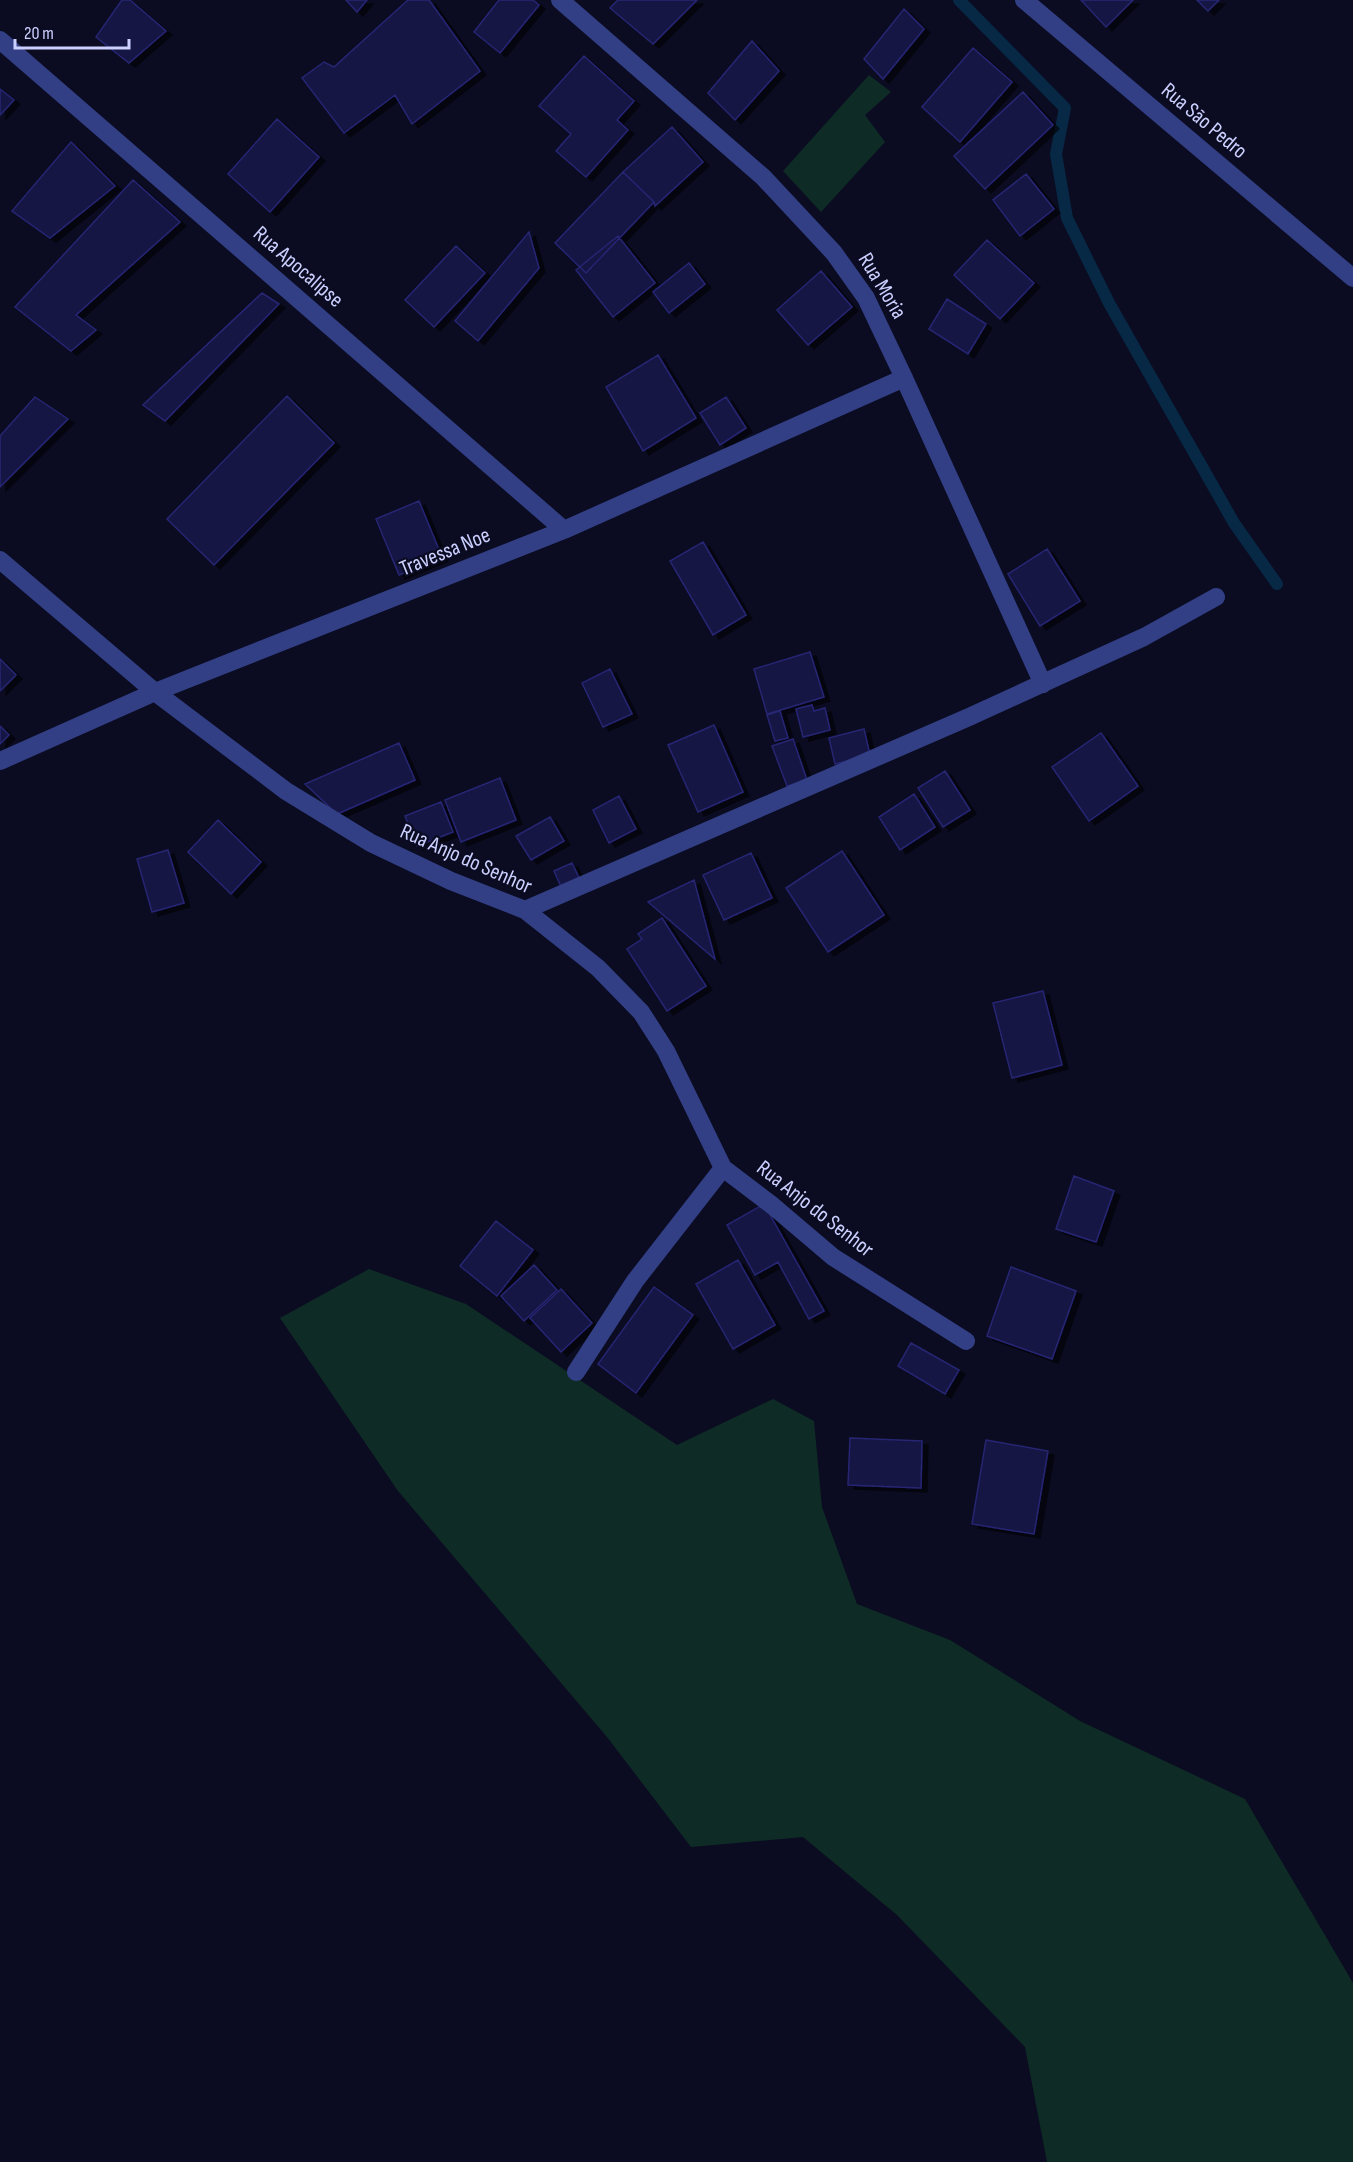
<svg xmlns="http://www.w3.org/2000/svg" width="1353" height="2162" font-family="'Sofia Sans Condensed',sans-serif">
<style>
.green{fill:#0e2c25}
.lines{fill:none;stroke-linecap:round;stroke-linejoin:round}
.stream{stroke:#072945;stroke-width:12}
.building{fill:#161644;stroke:#262573;stroke-width:1.5;filter:url(#shadow)}
.minor{stroke:#323f85;stroke-width:18}
.labels{text-anchor:middle;dominant-baseline:central;stroke-width:4.5;stroke-linejoin:round;paint-order:stroke}
.street-label{font-size:22px;fill:#ccd0ff;stroke:#0b0c22}
</style>
<defs>
<filter id="shadow"><feDropShadow dx="6" dy="4" stdDeviation="0" flood-color="#0009"/></filter>
</defs>
<rect width="100%" height="100%" fill="#0b0c22"/>
<path class="green" d="M 869,75 L 891,92 L 865,115 L 885,142 L 821,212 L 783,171 Z
M 369,1269 L 466,1304 L 677,1445 L 773,1399 L 814,1421 L 822,1507 L 857,1604 L 950,1640 L 1080,1721 L 1245,1799 L 1353,1983 L 1353,2162 L 1047,2162 L 1025,2047 L 897,1915 L 803,1837 L 691,1847 L 607,1737 L 398,1491 L 280,1318 Z"/>
<g class="lines">
<path class="stream" d="M 959,0 L 1065,108 L 1056,154 L 1067,218 L 1109,303 L 1234,523 L 1277,584"/>
</g>
<path class="building" d="M 122,0 L 130,0 L 166,31 L 129,63 L 96,37 Z
M 346,0 L 367,0 L 357,12 Z
M 408,0 L 429,0 L 480,71 L 412,124 L 395,95 L 344,133 L 302,78 L 324,62 L 334,67 Z
M 499,0 L 533,0 L 539,5 L 500,53 L 474,32 Z
M 618,0 L 697,0 L 653,44 L 610,8 Z
M 1081,0 L 1133,0 L 1106,27 Z
M 1197,0 L 1219,0 L 1208,11 Z
M 904,9 L 924,29 L 883,79 L 864,59 Z
M 752,41 L 779,71 L 735,120 L 708,93 Z
M 973,48 L 1012,82 L 960,142 L 922,107 Z
M 584,56 L 634,101 L 617,120 L 628,130 L 586,177 L 556,151 L 571,134 L 539,106 Z
M 0,89 L 14,100 L 0,115 Z
M 1023,92 L 1053,125 L 985,189 L 954,156 Z
M 277,119 L 319,157 L 270,212 L 228,174 Z
M 672,127 L 703,162 L 655,206 L 654,202 L 623,172 Z
M 71,142 L 115,186 L 50,238 L 12,211 Z
M 623,172 L 654,202 L 586,273 L 555,243 Z
M 1026,174 L 1054,209 L 1020,236 L 993,200 Z
M 133,180 L 180,222 L 76,315 L 96,330 L 71,351 L 15,307 Z
M 529,232 L 539,268 L 478,341 L 455,321 Z
M 618,236 L 655,283 L 613,317 L 576,270 Z
M 987,240 L 1034,283 L 1000,319 L 954,275 Z
M 456,246 L 485,273 L 434,327 L 405,300 Z
M 689,263 L 705,284 L 669,313 L 653,292 Z
M 821,271 L 852,307 L 808,345 L 777,310 Z
M 262,293 L 279,304 L 165,421 L 143,405 Z
M 947,299 L 986,324 L 968,354 L 929,329 Z
M 658,355 L 696,418 L 643,451 L 606,387 Z
M 287,396 L 334,443 L 214,565 L 167,519 Z
M 35,397 L 68,419 L 0,487 L 0,436 Z
M 726,397 L 746,428 L 720,445 L 700,413 Z
M 419,501 L 442,557 L 399,575 L 376,519 Z
M 703,542 L 746,615 L 713,635 L 670,561 Z
M 1047,549 L 1080,601 L 1040,626 L 1008,574 Z
M 810,652 L 824,697 L 767,714 L 754,669 Z
M 0,659 L 16,675 L 0,691 Z
M 610,669 L 632,714 L 603,727 L 582,683 Z
M 812,705 L 814,711 L 825,708 L 830,730 L 803,737 L 796,709 Z
M 780,711 L 788,738 L 775,741 L 767,715 Z
M 714,725 L 743,792 L 698,812 L 668,745 Z
M 0,726 L 9,735 L 0,744 Z
M 864,729 L 870,755 L 835,764 L 829,738 Z
M 1101,733 L 1138,786 L 1089,821 L 1052,767 Z
M 793,739 L 807,780 L 787,786 L 772,746 Z
M 399,743 L 415,780 L 337,814 L 305,784 Z
M 945,771 L 970,810 L 943,827 L 918,788 Z
M 500,778 L 516,820 L 461,842 L 445,800 Z
M 914,794 L 935,827 L 900,850 L 879,817 Z
M 619,796 L 636,829 L 609,843 L 593,810 Z
M 441,802 L 453,832 L 417,846 L 405,816 Z
M 550,817 L 564,841 L 531,860 L 516,836 Z
M 218,820 L 261,862 L 231,894 L 188,852 Z
M 168,850 L 184,903 L 152,912 L 137,859 Z
M 842,851 L 884,915 L 828,952 L 786,888 Z
M 751,853 L 772,898 L 724,920 L 703,875 Z
M 572,863 L 580,880 L 562,889 L 554,871 Z
M 694,880 L 715,959 L 648,902 Z
M 662,918 L 706,986 L 667,1011 L 627,949 L 642,939 L 638,934 Z
M 1043,991 L 1062,1065 L 1012,1078 L 993,1003 Z
M 1074,1176 L 1114,1191 L 1096,1242 L 1056,1229 Z
M 764,1204 L 824,1311 L 809,1319 L 778,1262 L 755,1275 L 727,1225 Z
M 496,1221 L 533,1250 L 497,1296 L 460,1266 Z
M 738,1260 L 775,1325 L 733,1349 L 696,1284 Z
M 534,1265 L 557,1290 L 524,1321 L 501,1296 Z
M 1011,1267 L 1076,1291 L 1052,1359 L 987,1336 Z
M 654,1287 L 693,1315 L 636,1393 L 598,1364 Z
M 561,1289 L 592,1323 L 561,1352 L 530,1318 Z
M 911,1343 L 959,1370 L 945,1394 L 898,1366 Z
M 850,1438 L 922,1441 L 921,1488 L 848,1485 Z
M 986,1440 L 1048,1451 L 1034,1534 L 972,1524 Z"/>
<g class="lines">
<path class="minor" d="M 560,0 L 763,177 L 834,253 L 866,298 L 904,378 L 1043,684
M 1024,0 L 1353,278
M 0,40 L 564,530
M 0,560 L 155,692 L 286,791 L 371,843 L 451,881 L 525,910 L 598,968 L 641,1012 L 666,1051 L 723,1168 L 773,1206 L 833,1257 L 966,1341
M 0,761 L 155,692 L 564,530 L 904,378
M 525,910 L 969,717 L 1144,637 L 1216,597
M 576,1372 L 635,1281 L 723,1168"/>
</g>
<g class="labels">
<g class="street-label">
<text transform="translate(1204 121) rotate(40)">Rua São Pedro</text>
<text transform="translate(298 267) rotate(41)">Rua Apocalipse</text>
<text transform="translate(882 286) rotate(59)">Rua Moria</text>
<text transform="translate(445 552) rotate(-22)">Travessa Noe</text>
<text transform="translate(466 859) rotate(24)">Rua Anjo do Senhor</text>
<text transform="translate(815 1209) rotate(38)">Rua Anjo do Senhor</text>
</g>
</g>
<path d="M15 39v9h114v-9" fill="none" stroke="#ccd0ff" stroke-width="3"/>
<text x="24" y="39" font-size="18" fill="#ccd0ff" stroke="#0b0c22" stroke-width="4.5" paint-order="stroke">20 m</text>
</svg>
